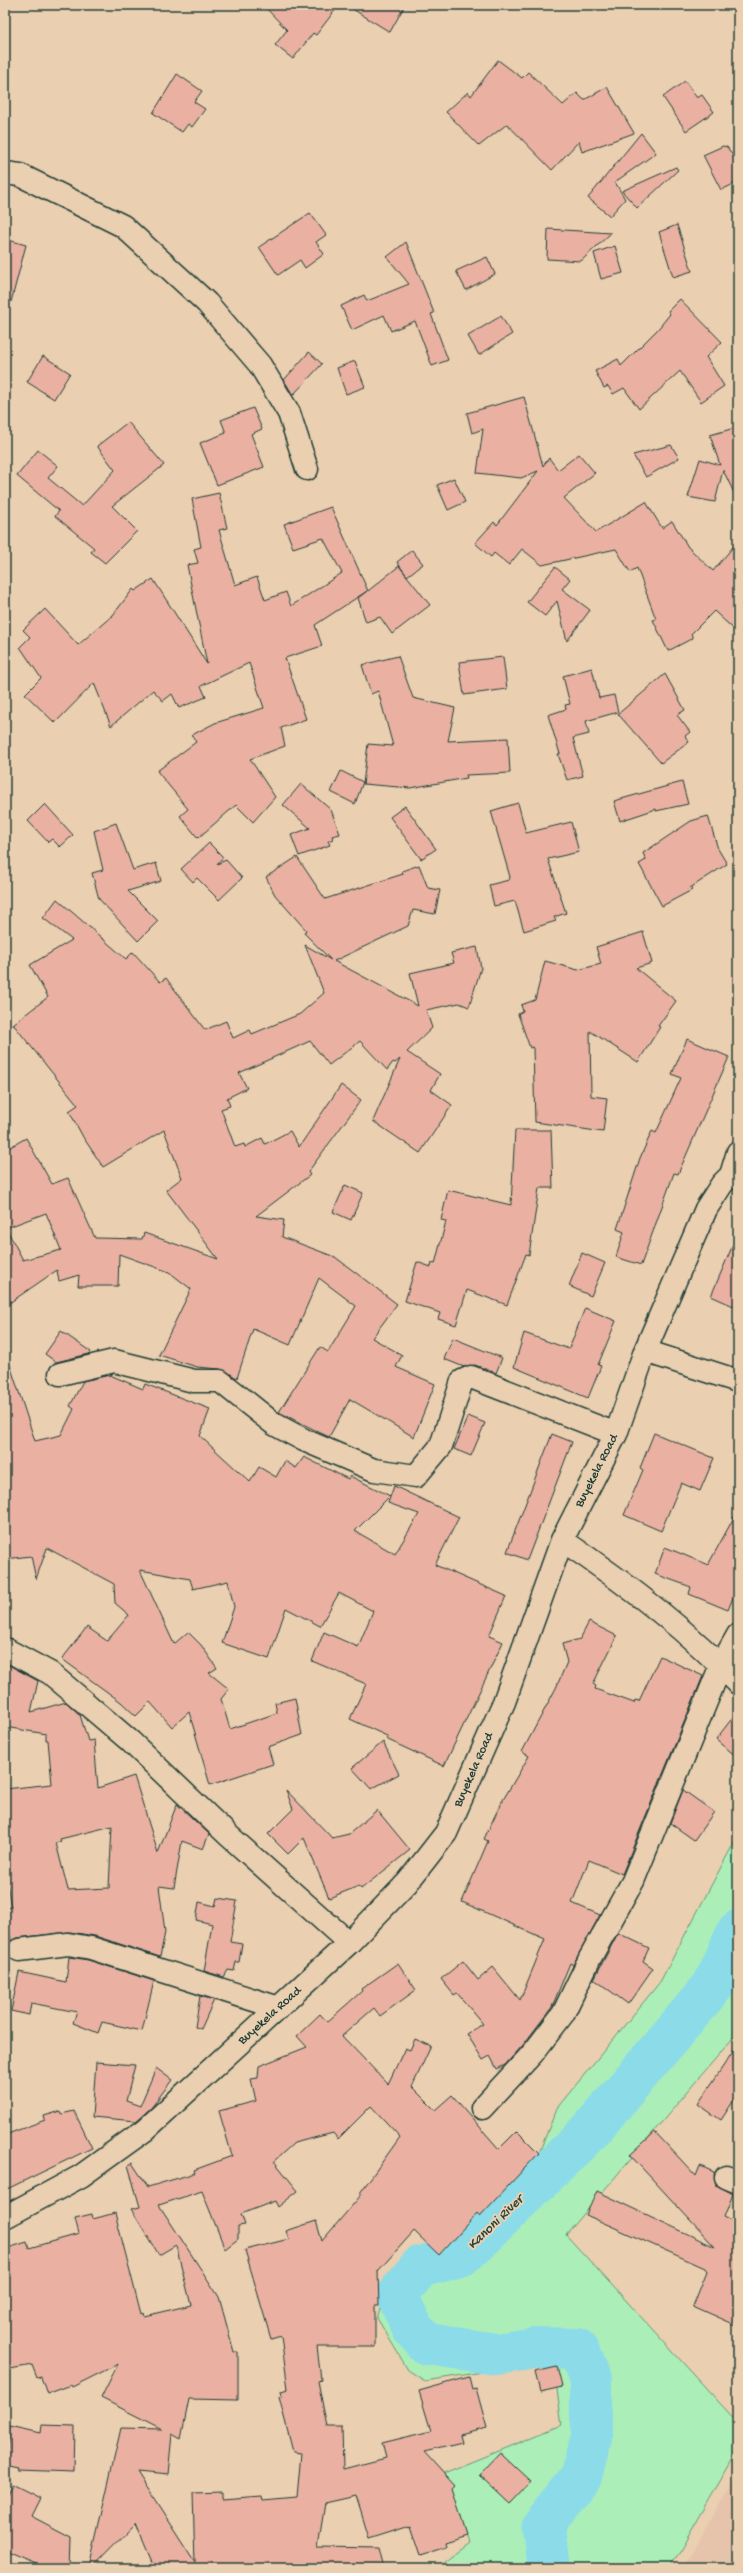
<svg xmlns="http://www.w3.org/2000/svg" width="743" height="2573" font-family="'Gochi Hand',sans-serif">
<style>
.built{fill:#e6c3ab}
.green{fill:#aceeb8;stroke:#669676}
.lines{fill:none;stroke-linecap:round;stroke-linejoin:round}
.river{stroke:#8cdbe9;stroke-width:42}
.building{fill:#eab1a3;stroke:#1f3d34;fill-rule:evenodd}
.minor-casing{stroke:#1f3d34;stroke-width:25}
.minor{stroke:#eacfb1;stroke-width:22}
.labels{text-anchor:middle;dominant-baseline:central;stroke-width:4;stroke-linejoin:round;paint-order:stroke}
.street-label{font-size:13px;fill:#1f3d34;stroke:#eacfb1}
.water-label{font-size:14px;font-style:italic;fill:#24453d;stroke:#eacfb1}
</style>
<rect width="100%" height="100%" fill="#eacfb1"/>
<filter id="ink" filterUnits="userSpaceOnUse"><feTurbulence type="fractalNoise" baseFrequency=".025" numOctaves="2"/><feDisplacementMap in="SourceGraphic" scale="8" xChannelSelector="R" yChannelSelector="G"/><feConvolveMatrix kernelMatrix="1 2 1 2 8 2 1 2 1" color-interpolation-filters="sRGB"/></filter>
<g filter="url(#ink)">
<path class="built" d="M 738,2474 L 738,2568 L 682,2568 Z"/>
<path class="green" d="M 738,1835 L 738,2032 L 566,2235 L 738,2423 L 738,2450 L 670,2568 L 436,2568 L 469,2543 L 444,2473 L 562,2425 L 553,2361 L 425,2381 L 408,2370 L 377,2318 L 392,2278 L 468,2222 L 539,2153 L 557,2108 L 660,1982 Z"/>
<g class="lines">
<path class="river" d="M 549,2568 L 543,2524 L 581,2477 L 591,2438 L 591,2381 L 577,2349 L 536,2348 L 496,2354 L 427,2344 L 413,2329 L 397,2295 L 420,2267 L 463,2255 L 590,2131 L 713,1986 L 738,1931"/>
</g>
<path class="building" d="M 263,5 L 339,5 L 316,35 L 313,33 L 293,59 L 275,45 L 287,30 Z
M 346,5 L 405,5 L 390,32 Z
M 498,60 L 522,78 L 528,72 L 563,105 L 577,93 L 584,100 L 607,87 L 634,133 L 582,152 L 579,141 L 552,170 L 507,124 L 479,146 L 446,112 L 468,92 L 471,96 Z
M 177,74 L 202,91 L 194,102 L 205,109 L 192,127 L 188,124 L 182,132 L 153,113 Z
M 685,81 L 697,98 L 702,95 L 714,112 L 686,131 L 663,97 Z
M 641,133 L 656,153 L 615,182 L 625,199 L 610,216 L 588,198 Z
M 723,146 L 727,147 L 738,163 L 738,182 L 721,190 L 703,155 Z
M 676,167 L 678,170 L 637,208 L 622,191 Z
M 310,213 L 326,235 L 316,242 L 324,254 L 305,268 L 300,260 L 278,275 L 259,247 Z
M 677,225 L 692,271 L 673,277 L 659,232 Z
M 548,229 L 611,233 L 581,261 L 547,259 Z
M 5,239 L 26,245 L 11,302 L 5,301 Z
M 406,242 L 434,313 L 431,314 L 448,360 L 432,366 L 415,321 L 391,331 L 384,315 L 352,330 L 341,306 L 364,295 L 367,301 L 409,284 L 387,257 Z
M 615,246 L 623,273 L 601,279 L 594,253 Z
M 487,257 L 495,274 L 466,290 L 456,271 Z
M 680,299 L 722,342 L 706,357 L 724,386 L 701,402 L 680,371 L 639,409 L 624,388 L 613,394 L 608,386 L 604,388 L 595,371 L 618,359 L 621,366 L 658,329 L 670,314 L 668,311 Z
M 501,316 L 512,334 L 479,355 L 468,336 Z
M 309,352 L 322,364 L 293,395 L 284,380 Z
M 43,356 L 70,373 L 54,399 L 27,382 Z
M 355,361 L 365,387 L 346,394 L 337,368 Z
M 524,397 L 543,466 L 549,458 L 558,470 L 579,454 L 595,473 L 564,498 L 596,532 L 646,502 L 662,528 L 672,521 L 688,547 L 713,571 L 738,541 L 738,633 L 714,611 L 691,634 L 693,638 L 668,651 L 653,620 L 656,619 L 637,568 L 630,572 L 616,549 L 542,565 L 522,549 L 509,565 L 494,553 L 491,557 L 475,543 L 494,522 L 497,525 L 538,471 L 521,478 L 477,473 L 483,429 L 472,433 L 467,413 Z
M 253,408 L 262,429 L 251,434 L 264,467 L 217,485 L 200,443 L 226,433 L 221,420 Z
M 128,422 L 164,465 L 112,506 L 137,531 L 105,563 L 91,552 L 94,548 L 55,516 L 59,511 L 17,476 L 38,450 L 58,466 L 48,478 L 82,506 L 115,470 L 97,446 Z
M 738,427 L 738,501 L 723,470 L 715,502 L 688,497 L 700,459 L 720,465 L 710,435 Z
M 671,445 L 679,458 L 646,477 L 633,455 Z
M 454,478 L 465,502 L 448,510 L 437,485 Z
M 219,493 L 227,528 L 219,530 L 235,585 L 257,577 L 265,600 L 286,592 L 291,606 L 342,573 L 323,538 L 293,548 L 284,524 L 331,507 L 368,591 L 399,566 L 430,605 L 392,634 L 380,617 L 366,622 L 358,598 L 367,591 L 315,625 L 322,646 L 285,658 L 306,719 L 281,728 L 285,746 L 250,759 L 275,797 L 253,822 L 236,805 L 198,838 L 180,816 L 188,809 L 157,771 L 196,742 L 192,735 L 215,723 L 264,708 L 249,663 L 201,686 L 206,697 L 179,708 L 172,694 L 163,701 L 153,690 L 111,726 L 94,683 L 55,723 L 25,694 L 41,678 L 20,647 L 30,637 L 23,630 L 45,609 L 78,645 L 113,615 L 133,589 L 135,591 L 153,579 L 207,664 L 187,565 L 198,563 L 194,549 L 201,547 L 192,499 Z
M 412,550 L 423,564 L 407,576 L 397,562 Z
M 555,567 L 570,579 L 562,589 L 590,610 L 567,641 L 557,601 L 545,616 L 527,602 Z
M 398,656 L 413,698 L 455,708 L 448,741 L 508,738 L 510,773 L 466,775 L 467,778 L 410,788 L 363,784 L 368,744 L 393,746 L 378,691 L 371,694 L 362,665 Z
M 503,657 L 507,689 L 464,695 L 459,662 Z
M 592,668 L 599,698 L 614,695 L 618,712 L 586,721 L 589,734 L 573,738 L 583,776 L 567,780 L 558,754 L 560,754 L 548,715 L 566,709 L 565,705 L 570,704 L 563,676 Z
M 665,674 L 685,710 L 677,715 L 690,732 L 685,736 L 689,742 L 661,763 L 618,714 Z
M 341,771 L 363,782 L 355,804 L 331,792 Z
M 682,782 L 688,804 L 656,811 L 656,809 L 620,821 L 614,801 Z
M 301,784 L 331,810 L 340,834 L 332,836 L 333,839 L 328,841 L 330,845 L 299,856 L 291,835 L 310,828 L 283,805 Z
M 518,803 L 526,833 L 571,822 L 579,852 L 548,859 L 566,913 L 554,917 L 556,921 L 524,931 L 515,901 L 494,906 L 489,885 L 509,880 L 510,877 L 491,811 Z
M 45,804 L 73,835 L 60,847 L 52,839 L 48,842 L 28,821 Z
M 405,806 L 436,849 L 421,859 L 390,817 Z
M 708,816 L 718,849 L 727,864 L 690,888 L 692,890 L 662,906 L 639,864 L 646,860 L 643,853 L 691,821 Z
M 116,823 L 133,870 L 156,863 L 161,881 L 128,891 L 158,921 L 138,941 L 99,899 L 92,873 L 103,870 L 94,831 Z
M 209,843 L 223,857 L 217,864 L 226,860 L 242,878 L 219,900 L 197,878 L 193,882 L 181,869 Z
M 297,857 L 325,899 L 403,874 L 402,871 L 419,865 L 428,888 L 440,890 L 435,914 L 413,910 L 408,926 L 334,961 L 418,1006 L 410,973 L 454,963 L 451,953 L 477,947 L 481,968 L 469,1007 L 459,1003 L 426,1010 L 432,1028 L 407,1052 L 440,1074 L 431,1090 L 452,1105 L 420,1153 L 373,1121 L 400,1059 L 395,1063 L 393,1062 L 387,1070 L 360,1041 L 329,1065 L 310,1041 L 239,1073 L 247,1088 L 227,1098 L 230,1106 L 221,1109 L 235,1147 L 244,1144 L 245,1147 L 262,1138 L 265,1144 L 290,1131 L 299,1147 L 341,1085 L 361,1100 L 308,1172 L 310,1175 L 256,1216 L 284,1220 L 282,1237 L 335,1257 L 397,1304 L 372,1338 L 402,1355 L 396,1367 L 435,1384 L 414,1437 L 350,1399 L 329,1437 L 279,1412 L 320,1347 L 328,1352 L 356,1306 L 319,1278 L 290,1345 L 253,1329 L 237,1378 L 220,1369 L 197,1367 L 159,1355 L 191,1289 L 169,1272 L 119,1254 L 118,1286 L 78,1286 L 79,1275 L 59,1281 L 57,1270 L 5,1306 L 5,1150 L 26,1138 L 52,1184 L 68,1178 L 95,1238 L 142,1239 L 144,1233 L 218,1259 L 166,1190 L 182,1178 L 164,1130 L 103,1167 L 83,1137 L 69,1111 L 78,1105 L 13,1024 L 48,997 L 30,965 L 72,940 L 43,918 L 57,899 L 126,959 L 133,952 L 160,982 L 166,978 L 205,1030 L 226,1021 L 233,1038 L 250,1030 L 252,1034 L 300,1014 L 324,993 L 305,945 L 331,960 L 304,933 L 306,930 L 275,895 L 266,877 ZM 46,1213 L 61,1250 L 23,1260 L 6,1228 Z
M 643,932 L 652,963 L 636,968 L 676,1001 L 658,1026 L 660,1027 L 638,1062 L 590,1031 L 591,1096 L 607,1098 L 603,1132 L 535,1122 L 533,1047 L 530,1048 L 518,1014 L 523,1011 L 521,1005 L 535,1000 L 545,961 L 578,970 L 601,964 L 596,947 Z
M 687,1039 L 729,1057 L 678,1174 L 674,1173 L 641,1265 L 616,1257 L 624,1232 L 617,1229 L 640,1158 L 652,1131 L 656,1133 L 681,1078 L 672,1074 Z
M 515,1130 L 551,1130 L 553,1188 L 539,1188 L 529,1255 L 526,1254 L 507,1305 L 467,1290 L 456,1325 L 438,1319 L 440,1313 L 405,1301 L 417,1262 L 431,1267 L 432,1263 L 435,1264 L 446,1221 L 441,1220 L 448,1190 L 511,1205 Z
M 345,1185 L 363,1193 L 351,1220 L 333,1212 Z
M 738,1233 L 738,1308 L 711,1296 Z
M 582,1253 L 605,1263 L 591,1296 L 569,1286 Z
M 585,1308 L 616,1321 L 598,1365 L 601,1366 L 588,1398 L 514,1367 L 524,1333 L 569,1349 Z
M 61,1331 L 91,1352 L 89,1354 L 56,1362 L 45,1354 Z
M 453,1338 L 502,1358 L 496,1373 L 475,1365 L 464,1367 L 444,1359 Z
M 5,1362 L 9,1362 L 35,1441 L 61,1435 L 74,1409 L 70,1406 L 83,1381 L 110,1375 L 143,1389 L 145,1384 L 210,1409 L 200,1436 L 250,1482 L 259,1467 L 276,1477 L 285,1461 L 296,1468 L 304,1457 L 348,1479 L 350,1476 L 390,1496 L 355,1531 L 395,1554 L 419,1514 L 388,1503 L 394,1486 L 459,1517 L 435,1565 L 506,1596 L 489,1636 L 503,1642 L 444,1766 L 386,1739 L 389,1737 L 350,1719 L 366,1684 L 312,1661 L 324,1632 L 358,1647 L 373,1611 L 339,1593 L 320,1626 L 286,1608 L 269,1659 L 222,1643 L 234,1607 L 228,1581 L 193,1589 L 190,1579 L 140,1570 L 174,1644 L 188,1632 L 201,1645 L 217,1668 L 209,1673 L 229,1689 L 221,1699 L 230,1729 L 277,1713 L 275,1703 L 295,1698 L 302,1735 L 268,1747 L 273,1764 L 210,1785 L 189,1712 L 172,1727 L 150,1702 L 136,1716 L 121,1702 L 62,1659 L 87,1627 L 107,1641 L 129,1615 L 115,1603 L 114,1584 L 47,1548 L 36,1579 L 31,1556 L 5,1559 Z
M 468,1416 L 485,1423 L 471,1456 L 454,1449 Z
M 654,1433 L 714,1458 L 700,1491 L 681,1483 L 661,1531 L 624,1515 L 643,1470 L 640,1468 Z
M 552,1434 L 572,1442 L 527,1560 L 507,1552 Z
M 738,1510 L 738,1585 L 728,1610 L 689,1594 L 691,1587 L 655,1574 L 665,1547 L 708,1565 Z
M 589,1622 L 617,1636 L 593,1684 L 596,1686 L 595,1689 L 634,1703 L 635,1700 L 639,1701 L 660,1656 L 703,1676 L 622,1874 L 589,1860 L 572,1903 L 600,1915 L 573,1965 L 570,1963 L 552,2007 L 523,2045 L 505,2065 L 497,2069 L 490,2056 L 483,2060 L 467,2034 L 483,2024 L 457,1993 L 454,1995 L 441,1979 L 463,1961 L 478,1980 L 493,1967 L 520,2000 L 545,1939 L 462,1902 L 488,1841 L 484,1839 L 500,1805 L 529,1756 L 522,1752 L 556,1688 L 567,1662 L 562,1644 L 580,1639 Z
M 5,1663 L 38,1681 L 31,1712 L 66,1702 L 80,1715 L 88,1741 L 94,1740 L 98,1788 L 134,1776 L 158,1853 L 177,1804 L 209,1834 L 203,1849 L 182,1841 L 174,1888 L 159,1886 L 165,1932 L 160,1957 L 95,1936 L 70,1932 L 17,1938 L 11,1941 L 5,1911 L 5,1908 L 11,1907 L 5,1871 L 5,1789 L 52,1784 L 48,1740 L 46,1740 L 46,1734 L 5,1727 ZM 112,1826 L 109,1888 L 68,1890 L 56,1843 L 61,1841 L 60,1839 Z
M 738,1711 L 738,1758 L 716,1739 Z
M 383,1742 L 399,1774 L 371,1789 L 352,1768 Z
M 286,1790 L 332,1838 L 349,1834 L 377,1810 L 410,1850 L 361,1889 L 359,1886 L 329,1898 L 304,1838 L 288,1854 L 268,1834 L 293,1809 Z
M 683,1790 L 714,1812 L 694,1840 L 670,1823 Z
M 217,1898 L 237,1901 L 230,1942 L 242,1944 L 239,1962 L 236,1962 L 234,1971 L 228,1970 L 224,1977 L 204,1971 L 212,1924 L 196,1920 L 199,1902 L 215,1906 Z
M 618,1933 L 649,1948 L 643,1961 L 653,1968 L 628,2004 L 594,1979 Z
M 69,1957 L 88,1960 L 154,1981 L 142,2031 L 102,2022 L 98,2033 L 73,2023 L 77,2012 L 31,2003 L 29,2015 L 11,2011 L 19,1972 L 66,1982 Z
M 398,1963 L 416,1990 L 380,2016 L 374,2008 L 342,2036 L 388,2084 L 405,2048 L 410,2050 L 415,2039 L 431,2046 L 412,2087 L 435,2110 L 452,2095 L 499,2149 L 517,2131 L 539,2153 L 480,2216 L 477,2213 L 439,2255 L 414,2231 L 378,2271 L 379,2306 L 375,2306 L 375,2347 L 317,2347 L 321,2380 L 318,2381 L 327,2427 L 342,2427 L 343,2469 L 386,2458 L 382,2443 L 431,2431 L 419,2391 L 469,2377 L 472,2389 L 476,2388 L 487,2428 L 460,2435 L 462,2443 L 424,2452 L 455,2486 L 452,2489 L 467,2536 L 444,2543 L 445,2547 L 420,2555 L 410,2525 L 369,2538 L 356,2496 L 325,2503 L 318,2547 L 380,2548 L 385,2568 L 155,2568 L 136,2523 L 92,2568 L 89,2568 L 121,2428 L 162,2429 L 101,2398 L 118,2364 L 72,2387 L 71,2385 L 47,2394 L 41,2377 L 37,2378 L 32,2365 L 5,2370 L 5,2249 L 27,2242 L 29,2248 L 79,2234 L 75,2218 L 92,2214 L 93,2219 L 115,2213 L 141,2314 L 143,2313 L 144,2316 L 191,2305 L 176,2245 L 159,2255 L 131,2209 L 140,2207 L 128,2165 L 132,2163 L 148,2187 L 195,2173 L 194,2170 L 232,2156 L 219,2111 L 256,2101 L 251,2079 L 258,2078 L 259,2066 L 307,2047 L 297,2036 L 320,2014 L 327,2022 L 362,1991 L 361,1989 ZM 371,2106 L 400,2137 L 360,2193 L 362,2194 L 322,2241 L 316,2221 L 286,2231 L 289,2239 L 245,2250 L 271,2339 L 281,2336 L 288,2389 L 281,2391 L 282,2396 L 279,2397 L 293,2452 L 301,2453 L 297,2497 L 263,2500 L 262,2496 L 222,2499 L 222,2493 L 193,2494 L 195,2562 L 137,2472 L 168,2475 L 172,2434 L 181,2439 L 189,2399 L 238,2400 L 238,2352 L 234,2352 L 219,2297 L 159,2205 L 202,2191 L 225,2249 L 238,2239 L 238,2226 L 245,2225 L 241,2214 L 275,2201 L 278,2207 L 298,2191 L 274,2161 L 294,2143 L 333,2133 L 338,2139 Z
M 200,1996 L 214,2000 L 201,2029 L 195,2027 Z
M 738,2044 L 738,2094 L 721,2120 L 698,2104 Z
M 96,2062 L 135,2065 L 126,2101 L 140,2106 L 156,2068 L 172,2080 L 151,2108 L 136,2121 L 92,2117 Z
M 61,2111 L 62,2114 L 74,2111 L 92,2148 L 5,2190 L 5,2135 L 45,2120 L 44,2116 Z
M 655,2132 L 696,2176 L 700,2166 L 714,2172 L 716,2185 L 733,2194 L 724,2217 L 738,2224 L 738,2326 L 693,2306 L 707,2271 L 705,2268 L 586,2215 L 597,2191 L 715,2247 L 630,2155 Z
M 557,2367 L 562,2387 L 540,2392 L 535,2372 Z
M 42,2425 L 75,2426 L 74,2472 L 19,2470 L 20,2468 L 5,2465 L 10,2426 L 41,2433 Z
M 500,2453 L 531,2482 L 510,2504 L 479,2475 Z
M 12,2484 L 40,2498 L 31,2516 L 71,2537 L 70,2568 L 48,2568 L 5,2550 L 5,2499 Z"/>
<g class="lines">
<g class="minor-casing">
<path id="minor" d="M 5,173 L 20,175 L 123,226 L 207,303 L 260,365 L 289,413 L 307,469
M 731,1175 L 738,1152
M 645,1351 L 738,1381
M 60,1374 L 114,1361 L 194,1381 L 220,1381 L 274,1424 L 304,1440 L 374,1470 L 416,1476 L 441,1446 L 462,1381 L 471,1377 L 616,1434
M 562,1540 C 623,1581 687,1630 738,1683
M 5,1649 L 50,1673 L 75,1694 L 130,1741 L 228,1835 L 349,1943
M 19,1950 L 68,1944 L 91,1948 L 279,2008
M 482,2108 L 533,2053 L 563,2014 L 590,1958 L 633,1881 L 721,1665 L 738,1635
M 726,2177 L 738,2182
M 5,2217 L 81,2176 L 145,2130 L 349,1943 L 407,1883 L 446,1833 L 504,1702 L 562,1540 L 616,1434 L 645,1351 L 706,1209 L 722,1184 L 731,1175 L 738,1172"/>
</g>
<use href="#minor" class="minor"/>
</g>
</g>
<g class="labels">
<g class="street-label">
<text transform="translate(597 1471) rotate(-63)">Buyekela Road</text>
<text transform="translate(474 1770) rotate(-66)">Buyekela Road</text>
<text transform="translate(270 2016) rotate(-42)">Buyekela Road</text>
</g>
<g class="water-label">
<text transform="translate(496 2223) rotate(-44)">Kanoni River</text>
</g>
</g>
<rect width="743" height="2573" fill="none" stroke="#eacfb1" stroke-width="20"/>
<rect x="10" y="10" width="723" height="2553" fill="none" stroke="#1f3d34" stroke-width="1.5" filter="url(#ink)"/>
</svg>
